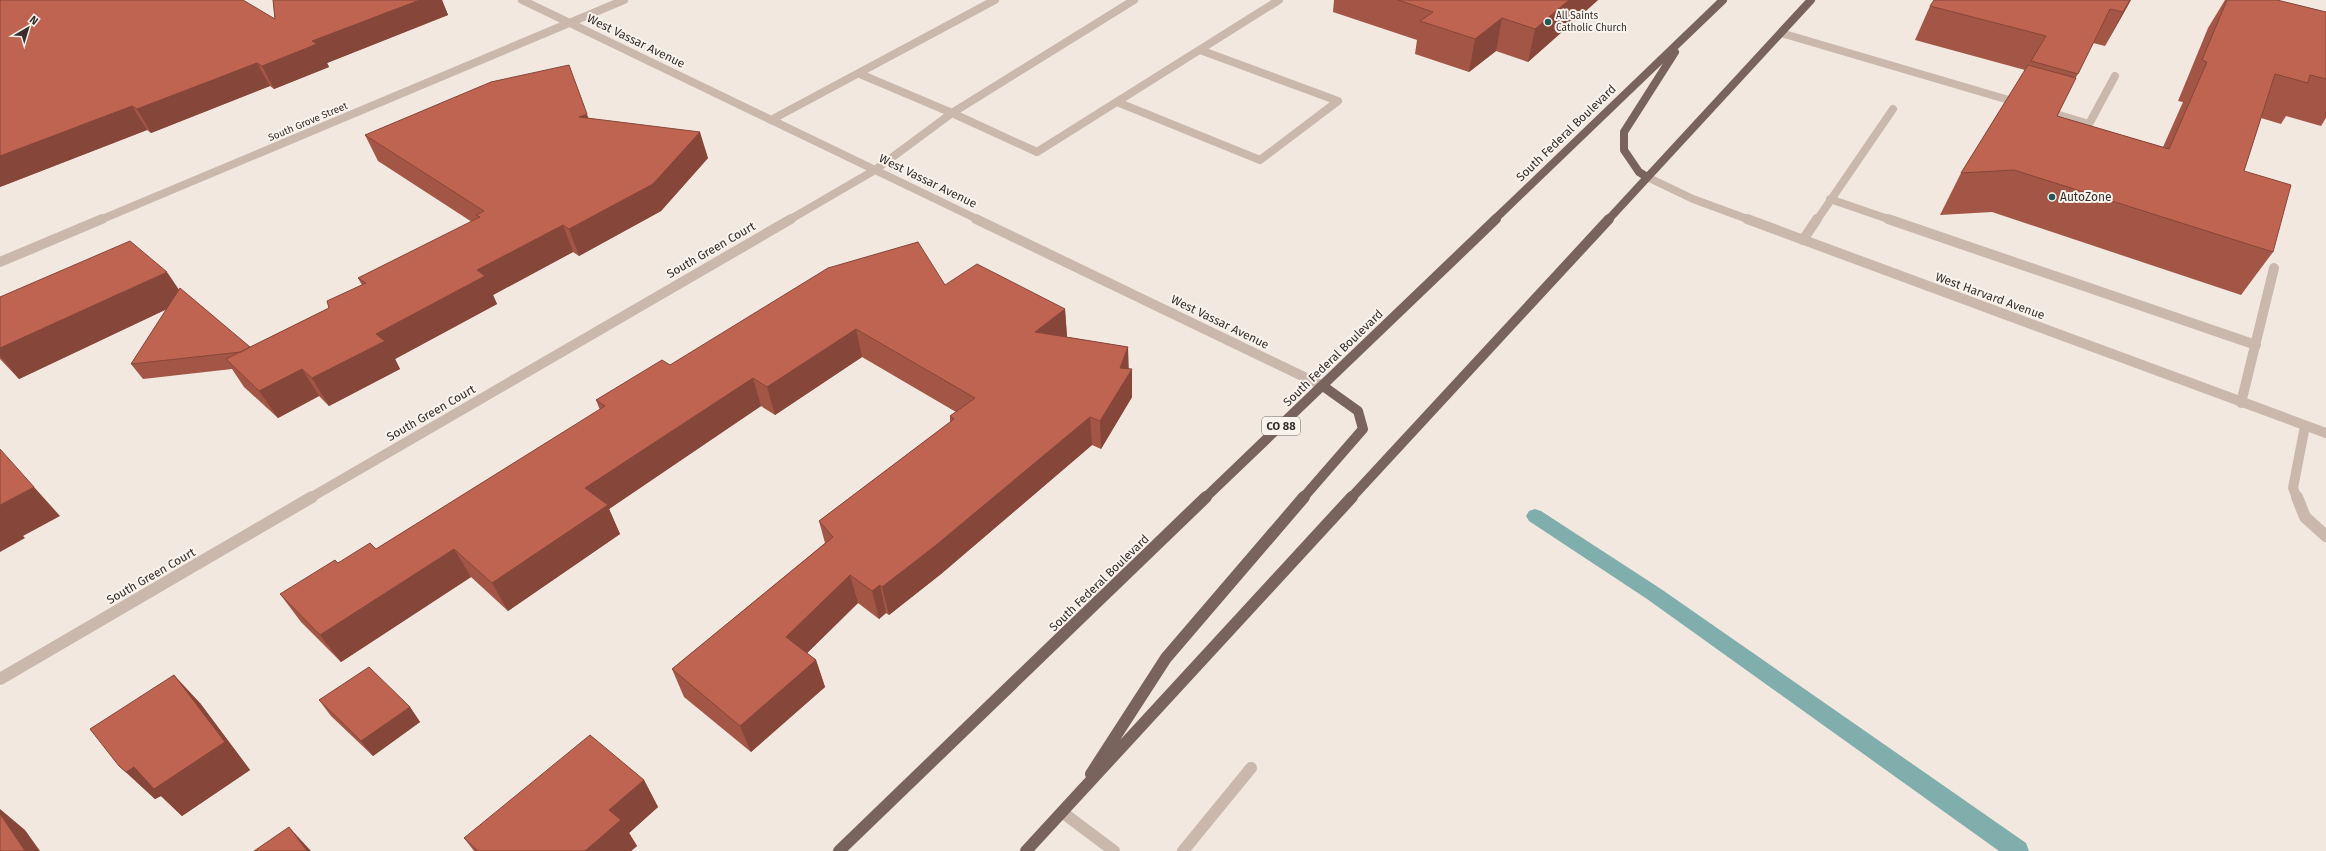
<svg xmlns="http://www.w3.org/2000/svg" width="2326" height="851" font-family="'Fira Sans',sans-serif">
<style>
.lines{fill:none;stroke-linecap:round;stroke-linejoin:round}
.stream{fill:#80aeac;fill-rule:evenodd}
.minor-far2{stroke:#cab8ac;stroke-width:8}
.minor-far1{stroke:#cab8ac;stroke-width:10}
.minor{stroke:#cab8ac;stroke-width:12}
.major-far2{stroke:#79645d;stroke-width:8}
.major-far1{stroke:#79645d;stroke-width:10}
.major{stroke:#79645d;stroke-width:12}
.wall{fill:#a45646}
.shaded-wall{fill:#864639}
.building{fill:#bf6451;stroke:#864639}
.poi-dot{fill:#225858;stroke:#f9f3ec;stroke-width:1.5}
.labels{text-anchor:middle;dominant-baseline:central;stroke-width:4;stroke-linejoin:round;paint-order:stroke}
.far-poi-label{font-size:10px;fill:#382e2b;stroke:#f9f3ec;text-anchor:start}
.far-street-label{font-size:10px;fill:#382e2b;stroke:#f9f3ec}
.shield{fill:#f9f3ec;stroke:#726965;stroke-width:1}
.shield-label{font-size:11px;font-weight:bold;fill:#382e2b}
.street-label{font-size:12px;fill:#382e2b;stroke:#f9f3ec}
.poi-label{font-size:12px;fill:#382e2b;stroke:#f9f3ec;text-anchor:start}
</style>
<rect width="100%" height="100%" fill="#f2e8e0"/>
<g class="lines">
<path class="stream" d="M 1535,509 L 1541,511 L 1661,589 L 2026,843 L 2029,851 L 1999,851 L 1647,599 L 1529,521 L 1526,516 L 1529,511 Z"/>
<path class="minor-far2" d="M 522,0 L 979,220
M 1781,33 L 2019,103
M 1117,102 L 1260,160 L 1338,101 L 1200,50
M 2046,111 L 2089,124 L 2115,76
M 952,113 L 1037,152 L 1279,0
M 952,113 L 1134,0
M 771,120 L 995,0
M 1647,177 L 1693,199 L 1750,220
M 1830,199 L 1891,220
M 100,220 L 624,0
M 789,220 L 875,170 L 952,113 L 860,74
M 1817,220 L 1893,109"/>
<path class="minor-far1" d="M 976,219 L 1323,386
M 1747,219 L 2326,433
M 1888,219 L 2256,345
M 1803,240 L 1817,219
M 0,262 L 102,219
M 2241,403 L 2274,268
M 310,498 L 791,219
M 2297,498 L 2293,488 L 2305,426"/>
<path class="minor" d="M 2297,497 L 2305,517 L 2326,536
M 0,679 L 312,497
M 1062,812 L 1114,851
M 1183,851 L 1251,768"/>
<path class="major-far2" d="M 1647,177 L 1639,172 L 1624,150 L 1624,132 L 1675,52
M 1494,220 L 1723,0
M 1608,220 L 1811,0"/>
<path class="major-far1" d="M 1205,498 L 1496,219
M 1303,498 L 1363,429 L 1358,411 L 1323,386
M 1351,498 L 1609,219"/>
<path class="major" d="M 1091,774 L 1166,658 L 1304,497
M 839,851 L 1206,497
M 1026,851 L 1352,497"/>
</g>
<path class="wall" d="M 0,0 L 275,19 L 273,0 L 442,0 L 448,15 L 327,63 L 329,67 L 274,89 L 270,86 L 151,133 L 147,130 L 0,187 Z
M 1334,0 L 1598,0 L 1528,62 L 1496,51 L 1469,72 L 1415,54 L 1417,40 L 1333,12 Z
M 2131,0 L 2105,46 L 2093,43 L 2057,116 L 2163,147 L 2183,102 L 2178,101 L 2208,28 L 2225,0 L 2277,0 L 2326,12 L 2326,118 L 2321,126 L 2286,116 L 2281,124 L 2261,118 L 2244,171 L 2273,252 L 2241,295 L 1992,212 L 1940,215 L 1961,173 L 2025,70 L 1915,40 L 1930,6 Z
M 588,118 L 708,158 L 661,211 L 579,256 L 573,252 L 493,295 L 497,304 L 395,359 L 400,369 L 329,406 L 319,396 L 278,418 L 244,387 L 232,369 L 143,379 L 131,364 L 167,309 L 19,379 L 0,359 L 0,297 L 180,290 L 250,347 L 329,308 L 362,285 L 358,278 L 472,222 L 378,161 L 365,135 Z
M 945,285 L 1065,309 L 1067,337 L 1128,347 L 1128,369 L 1132,397 L 1101,449 L 1092,445 L 941,574 L 889,615 L 886,613 L 879,619 L 858,603 L 807,653 L 816,660 L 825,687 L 751,752 L 684,697 L 672,669 L 825,543 L 819,521 L 950,422 L 950,416 L 956,412 L 862,357 L 775,415 L 761,406 L 609,509 L 620,534 L 508,611 L 471,577 L 341,662 L 301,622 L 280,594 L 338,563 L 376,549 L 600,410 L 596,400 L 670,365 Z
M 319,700 L 410,707 L 420,722 L 373,756 L 331,716 Z
M 200,703 L 250,770 L 182,816 L 161,796 L 155,799 L 119,766 Z
M 644,780 L 658,807 L 629,833 L 637,846 L 631,851 L 474,851 L 464,838 Z"/>
<path class="shaded-wall" d="M 413,0 L 442,0 L 448,15 L 327,63 L 329,67 L 274,89 L 262,66 L 312,41 Z
M 1569,0 L 1598,0 L 1528,62 L 1535,29 Z
M 2131,0 L 2105,46 L 2123,12 Z
M 1502,18 L 1496,51 L 1469,72 L 1475,39 Z
M 257,63 L 270,86 L 151,133 L 137,109 Z
M 132,106 L 147,130 L 0,187 L 0,156 Z
M 587,114 L 596,140 L 579,117 Z
M 700,132 L 708,158 L 661,211 L 579,256 L 569,229 Z
M 563,225 L 573,252 L 493,295 L 497,304 L 395,359 L 400,369 L 329,406 L 312,378 L 376,334 L 477,270 Z
M 167,272 L 186,300 L 19,379 L 0,356 L 0,348 Z
M 1065,309 L 1067,337 L 1035,332 Z
M 856,329 L 862,357 L 775,415 L 767,387 Z
M 1128,347 L 1129,374 L 1132,369 L 1132,397 L 1101,449 L 1100,421 Z
M 302,369 L 319,396 L 278,418 L 259,391 Z
M 753,378 L 761,406 L 609,509 L 620,534 L 508,611 L 492,583 L 585,488 Z
M 1090,417 L 1092,445 L 941,574 L 889,615 L 882,587 Z
M 34,487 L 60,516 L 23,536 L 25,538 L 0,552 L 0,505 Z
M 454,549 L 471,577 L 341,662 L 320,635 Z
M 850,575 L 858,603 L 795,665 L 786,637 Z
M 880,585 L 886,613 L 879,619 L 872,591 Z
M 816,660 L 825,687 L 751,752 L 740,726 Z
M 174,675 L 200,703 L 250,770 L 182,816 L 161,796 L 155,799 L 126,772 Z
M 410,707 L 420,722 L 373,756 L 361,741 Z
M 644,780 L 658,807 L 629,833 L 637,846 L 631,851 L 585,851 L 609,810 Z
M 0,809 L 25,830 L 40,851 L 25,851 L 0,814 Z
M 289,827 L 311,851 L 307,851 Z"/>
<path class="building" d="M 0,0 L 243,0 L 275,19 L 273,0 L 420,0 L 312,41 L 317,44 L 262,66 L 257,63 L 137,109 L 132,106 L 0,156 Z
M 1398,0 L 1569,0 L 1535,29 L 1502,18 L 1475,39 L 1420,21 L 1433,12 Z
M 1934,0 L 2130,0 L 2123,12 L 2110,9 L 2078,74 L 2031,61 L 2046,36 L 1930,6 Z
M 2227,0 L 2277,0 L 2326,12 L 2326,79 L 2310,75 L 2308,83 L 2275,74 L 2244,171 L 2291,185 L 2273,252 L 2014,170 L 1961,173 L 2028,65 L 2076,78 L 2057,116 L 2169,149 L 2207,62 L 2202,60 Z
M 569,65 L 587,114 L 579,117 L 700,132 L 653,184 L 569,229 L 563,225 L 477,270 L 485,276 L 376,334 L 385,341 L 312,378 L 302,369 L 259,391 L 226,359 L 329,308 L 327,301 L 366,283 L 358,278 L 480,217 L 476,215 L 484,211 L 365,135 L 491,82 Z
M 130,241 L 167,272 L 0,348 L 0,297 Z
M 918,242 L 945,285 L 977,264 L 1065,309 L 1035,332 L 1128,347 L 1120,368 L 1132,369 L 1100,421 L 1090,417 L 935,546 L 882,587 L 880,585 L 872,591 L 850,575 L 786,637 L 816,660 L 740,726 L 672,669 L 833,537 L 819,521 L 954,419 L 950,416 L 975,398 L 856,329 L 767,387 L 753,378 L 585,488 L 608,505 L 492,583 L 454,549 L 320,635 L 280,594 L 335,560 L 338,563 L 370,543 L 376,549 L 605,406 L 596,400 L 662,360 L 670,365 L 828,268 Z
M 180,288 L 250,347 L 241,352 L 131,364 Z
M 0,449 L 34,487 L 0,505 Z
M 369,667 L 410,707 L 361,741 L 319,700 Z
M 174,675 L 225,742 L 154,789 L 134,767 L 126,772 L 119,766 L 90,729 Z
M 590,735 L 644,780 L 609,810 L 621,820 L 585,851 L 478,851 L 464,838 Z
M 0,814 L 25,851 L 0,851 Z
M 289,827 L 307,851 L 254,851 Z"/>
<g class="poi-dot">
<circle cx="1548" cy="22" r="4"/>
<circle cx="2052" cy="197" r="4"/>
</g>
<g class="labels">
<g class="far-poi-label">
<text x="1556" y="16">All Saints<tspan x="1556" dy="12">Catholic Church</tspan></text>
</g>
<g class="far-street-label">
<text transform="translate(308 122) rotate(-23)">South Grove Street</text>
</g>
<rect class="shield" x="1262" y="417" width="38" height="18" rx="3"/>
<g class="shield-label">
<text x="1281" y="426">CO 88</text>
</g>
<g class="street-label">
<text transform="translate(636 41) rotate(26)">West Vassar Avenue</text>
<text transform="translate(1566 133) rotate(-44)">South Federal Boulevard</text>
<text transform="translate(928 181) rotate(26)">West Vassar Avenue</text>
<text transform="translate(711 250) rotate(-30)">South Green Court</text>
<text transform="translate(1990 296) rotate(20)">West Harvard Avenue</text>
<text transform="translate(1220 322) rotate(26)">West Vassar Avenue</text>
<text transform="translate(1333 358) rotate(-44)">South Federal Boulevard</text>
<text transform="translate(431 413) rotate(-30)">South Green Court</text>
<text transform="translate(151 576) rotate(-30)">South Green Court</text>
<text transform="translate(1099 583) rotate(-44)">South Federal Boulevard</text>
</g>
<g class="poi-label">
<text x="2060" y="197">AutoZone</text>
</g>
</g>
<g transform="translate(28 28) rotate(38)" stroke="#f9f3ec" stroke-width="3" paint-order="stroke">
<path d="M0-3L7 15L0 10L-7 15Z" fill="#382e2b"/>
<text y="-6" font-size="11" font-weight="bold" text-anchor="middle" fill="#382e2b">N</text>
</g>
</svg>
